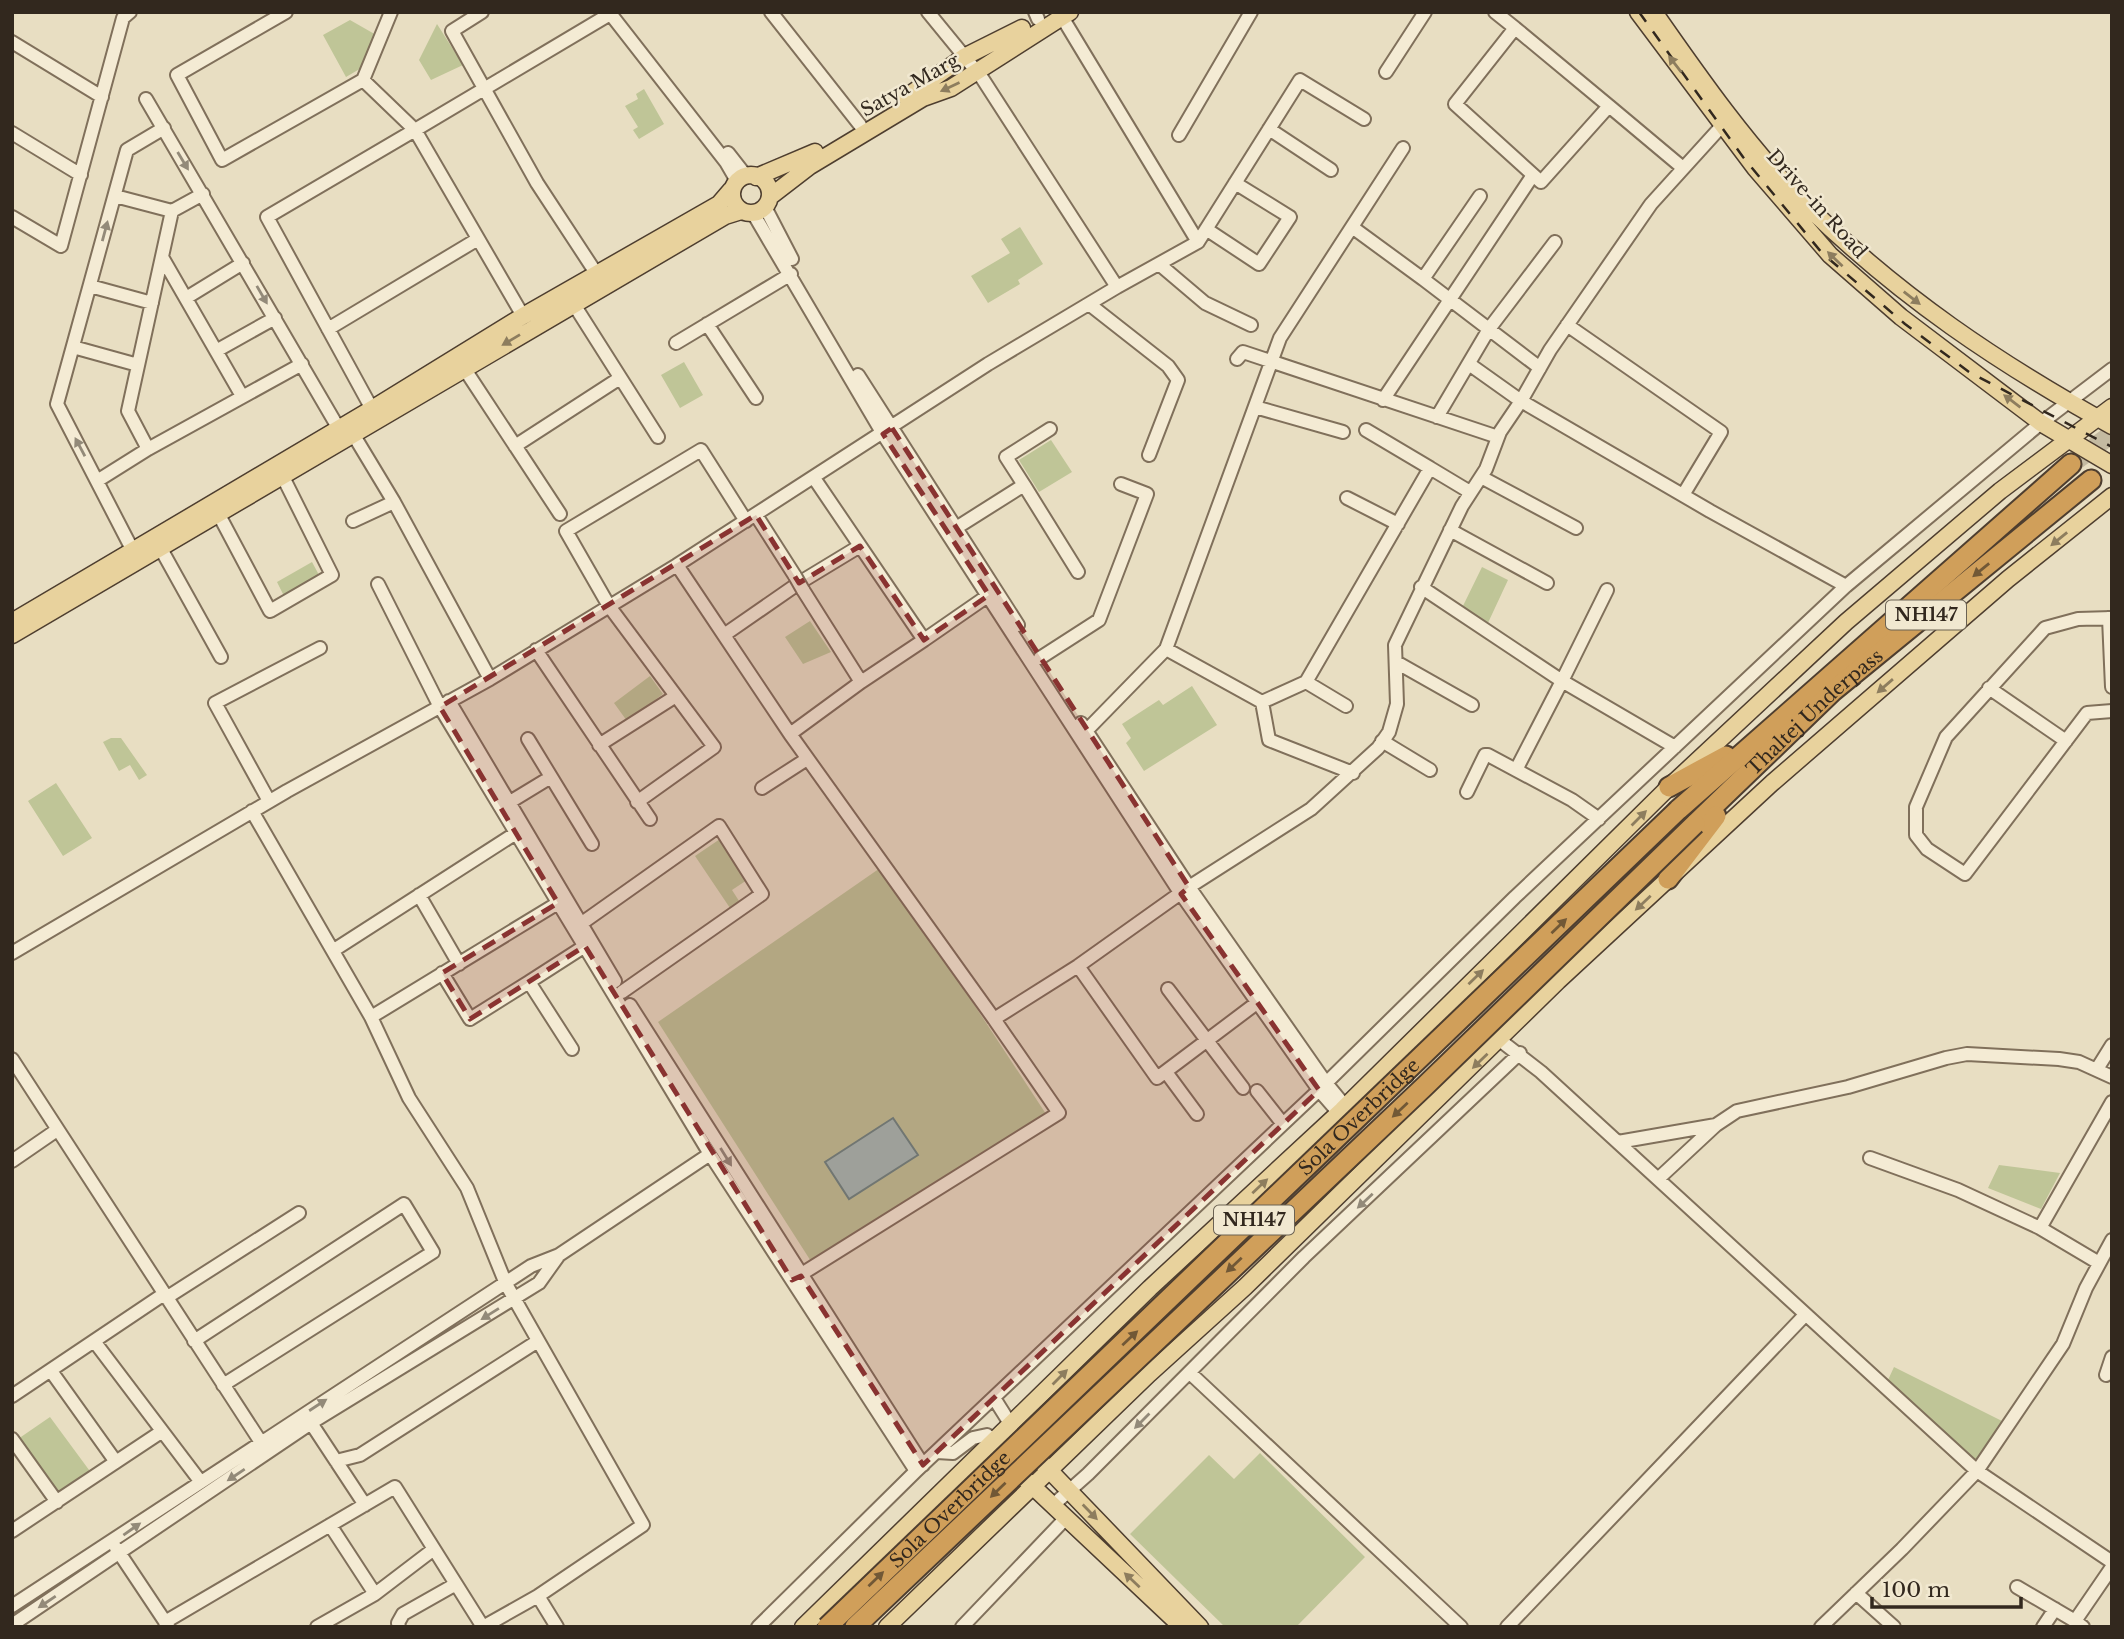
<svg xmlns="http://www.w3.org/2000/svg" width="2124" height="1639" font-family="'Libre Baskerville',serif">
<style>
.green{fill:#bfc597}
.water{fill:#a4bcb5;stroke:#6c8882;stroke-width:2}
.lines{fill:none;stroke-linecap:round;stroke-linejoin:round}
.highway-tunnel{stroke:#c4baa1;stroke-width:19;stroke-dasharray:19 10;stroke-linecap:butt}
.minor-casing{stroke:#80705b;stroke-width:16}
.major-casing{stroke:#4e3e2f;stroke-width:19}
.highway-casing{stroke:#4e3e2f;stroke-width:23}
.minor{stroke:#f4ebd4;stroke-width:12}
.major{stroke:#e8d29d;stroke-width:16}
.highway{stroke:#d09f5a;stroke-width:19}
.rail{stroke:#32281e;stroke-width:2.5;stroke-dasharray:12 12;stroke-linecap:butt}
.minor-bridge-casing{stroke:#80705b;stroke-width:16;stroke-linecap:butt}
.highway-bridge-casing{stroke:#4e3e2f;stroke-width:23;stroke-linecap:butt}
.minor-bridge{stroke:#f4ebd4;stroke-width:12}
.highway-bridge{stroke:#d09f5a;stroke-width:19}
.oneway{fill:#8d7d5e}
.oneway2{fill:#938a79}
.oneway3{fill:#715836}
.marked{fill:#893331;fill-opacity:0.2;stroke:#893331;stroke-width:5;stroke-dasharray:14 9;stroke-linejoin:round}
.labels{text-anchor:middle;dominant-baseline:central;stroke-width:5;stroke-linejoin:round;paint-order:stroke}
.shield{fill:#f1e8d0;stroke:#6b6253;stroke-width:2}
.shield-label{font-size:18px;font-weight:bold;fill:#32281e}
.street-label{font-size:19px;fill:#32281e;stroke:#f1e8d0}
</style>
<rect width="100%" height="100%" fill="#e8dec2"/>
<path class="green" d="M 350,20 L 378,36 L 363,67 L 346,77 L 323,35 Z
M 437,24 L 463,65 L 431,80 L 419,60 Z
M 644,89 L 664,124 L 639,139 L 633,130 L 638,127 L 625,106 L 638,99 L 636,94 Z
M 1020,227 L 1043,264 L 1018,280 L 1020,284 L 988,303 L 971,276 L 1010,253 L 1001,239 Z
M 684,362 L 703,395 L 680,408 L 661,375 Z
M 1051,440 L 1072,472 L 1039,492 L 1019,460 Z
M 312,562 L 319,575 L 284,596 L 277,582 Z
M 1482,567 L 1508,580 L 1487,625 L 1460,612 Z
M 810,621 L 831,652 L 803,664 L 785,637 Z
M 650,676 L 663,694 L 627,721 L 614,703 Z
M 1192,686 L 1217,725 L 1144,771 L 1126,743 L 1131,738 L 1122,724 L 1159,700 L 1163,705 Z
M 111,738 L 121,738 L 147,775 L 139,780 L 130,765 L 119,771 L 103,742 Z
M 56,783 L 92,838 L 63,856 L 28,801 Z
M 723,837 L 750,878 L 732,890 L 741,904 L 732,911 L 695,856 Z
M 883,866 L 1046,1114 L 814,1266 L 658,1022 Z
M 1999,1165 L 2060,1173 L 2041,1209 L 1988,1188 Z
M 1894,1367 L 2006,1423 L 1978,1464 L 1888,1380 Z
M 50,1417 L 92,1474 L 59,1496 L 18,1439 Z
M 1260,1453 L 1365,1557 L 1296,1627 L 1225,1627 L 1130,1534 L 1209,1455 L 1234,1479 Z"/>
<path class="water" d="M 893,1118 L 918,1155 L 849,1199 L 825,1162 Z"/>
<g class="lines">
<path class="highway-tunnel" d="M 2071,464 L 2112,434"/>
<g class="minor-casing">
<path id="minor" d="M 286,12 L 177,75 L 222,160 L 363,80 L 391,12
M 482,12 L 452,31 L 537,183 L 598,276
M 609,12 L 726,162 L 737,181
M 771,12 L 860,125
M 1035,12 L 1038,19
M 1495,12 L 1515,28 L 1455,104 L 1541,182 L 1609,106 L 1683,168
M 1062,17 L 1198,242
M 1515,28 L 1609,106
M 12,42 L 102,97
M 1386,72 L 1425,12
M 363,80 L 415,130 L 610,14
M 146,99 L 339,429
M 1269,129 L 1331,170
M 12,133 L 81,175
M 1179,135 L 1251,12
M 728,153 L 746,176
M 115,196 L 172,211
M 1480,196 L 1423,279 L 1540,368
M 765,207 L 792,259
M 753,213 L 883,434 L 1179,891 L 1319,1090 L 1339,1113
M 12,217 L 61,246 L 123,18 L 130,12
M 1352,227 L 1423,279
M 1206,229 L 1259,264 L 1290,217 L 1235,183
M 162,257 L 242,396
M 1159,264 L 1205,303 L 1251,325
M 90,286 L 152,303
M 1117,287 L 1198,242 L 1300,80 L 1364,119
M 186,298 L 243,263
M 573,303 L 658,437
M 1089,304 L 1168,366 L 1178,380 L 1149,455
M 707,324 L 756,398
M 1567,325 L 1721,432 L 1683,495
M 328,329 L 478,239
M 676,343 L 791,274
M 73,347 L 138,365
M 216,351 L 275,318
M 1237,359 L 1243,352 L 1498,437
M 1469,364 L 1521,401 L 1550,350 L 1651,204 L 1729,118
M 464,368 L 560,514
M 858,375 L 1018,625
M 1383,400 L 1533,175
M 1255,407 L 1343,432
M 372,409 L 267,217 L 415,130 L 523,316
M 1437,417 L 1489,329 L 1555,242
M 1366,430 L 1430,468
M 353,434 L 394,502 L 490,679
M 515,446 L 620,378
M 148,449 L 128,411 L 172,211 L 203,194
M 1481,477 L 1576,528
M 814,478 L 924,640 L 989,595
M 97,481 L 148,449 L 302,364
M 1024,485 L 1078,572
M 1347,498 L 1398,524
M 219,515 L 270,611 L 332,575 L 283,477
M 756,515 L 795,576
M 353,521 L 394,502
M 956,528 L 1024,485 L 1006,457 L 1050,429
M 1450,530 L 1547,583
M 161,549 L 221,657
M 133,551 L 57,404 L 127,150 L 164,128
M 677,565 L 790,734 L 861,682 L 803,590
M 378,584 L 440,707 L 710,1154 L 916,1471
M 1421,587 L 1562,681 L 1516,770
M 1607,590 L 1562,681 L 1675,747
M 2109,618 L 2112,687
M 2112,618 L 2078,619 L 2045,628 L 1946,737 L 1916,807 L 1916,835 L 1927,849 L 1965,874 L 2087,713 L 2112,711
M 724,635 L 799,583 L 860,546
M 1166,649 L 1280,338 L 1403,148
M 536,650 L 650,819
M 1040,658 L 1099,620 L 1147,494 L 1121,484
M 1396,662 L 1472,705
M 861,682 L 924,640
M 1306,682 L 1346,706
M 1989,688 L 2066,741
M 449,701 L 615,981
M 1262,702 L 1306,682 L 1430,468 L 1470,492
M 1081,723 L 1189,887 L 1326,1083 L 1345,1106
M 1086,731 L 1166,649 L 1262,702 L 1269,740 L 1353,773
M 790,734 L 994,1019
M 528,739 L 592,844
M 1382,741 L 1430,770
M 599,745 L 676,696
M 762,788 L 807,759
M 1467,792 L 1485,755 L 1488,755 L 1572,800 L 1599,819
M 269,801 L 215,703 L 320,648
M 510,802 L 551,777
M 637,802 L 714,747 L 609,606 L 566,531 L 701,450 L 746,521
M 252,811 L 371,1017 L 409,1098 L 467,1188 L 506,1284 L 643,1525 L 538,1596 L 483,1627
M 419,895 L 459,964
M 582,923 L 719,826 L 762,894 L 622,992
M 334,950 L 516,833
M 12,953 L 287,791 L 490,679 L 677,565 L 988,364 L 1117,287 L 982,78 L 928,12
M 1078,966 L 1157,1078 L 1258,1002
M 442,973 L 470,1019 L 529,982 L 572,1049
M 529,982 L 585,946
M 1168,989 L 1243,1088
M 630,1005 L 923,1465
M 371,1017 L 558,903
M 1501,1041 L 1541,1072 L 1977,1471 L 2112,1562
M 12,1059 L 264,1447
M 2097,1069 L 2112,1045
M 1166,1072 L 1197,1114
M 1257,1091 L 1283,1124
M 1618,1142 L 1716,1125
M 1870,1158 L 1958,1190 L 2040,1228 L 2099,1263
M 12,1161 L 57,1130
M 1658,1179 L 1716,1125 L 1737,1111 L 1848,1087 L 1946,1058 L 1967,1054 L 2059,1059 L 2079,1062 L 2112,1077
M 2040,1228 L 2112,1102
M 792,1280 L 1059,1113 L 994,1019 L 1078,966 L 1189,887 L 1311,809 L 1378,748 L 1389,732 L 1397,704 L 1395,645 L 1462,506 L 1486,469 L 1500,432 L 1521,401 L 1710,511 L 1846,586
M 166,1298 L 299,1213
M 94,1341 L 200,1481
M 194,1341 L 404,1204 L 433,1252 L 223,1385
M 51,1371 L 116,1462
M 1190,1373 L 1461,1627
M 2106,1375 L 2112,1357
M 12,1396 L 164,1294
M 994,1398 L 1011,1425
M 311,1423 L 365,1505
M 12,1439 L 57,1502
M 937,1452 L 953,1453 L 973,1438 L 987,1435 L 995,1441
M 336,1461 L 360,1455 L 538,1341
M 1052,1506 L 1088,1474 L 1304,1257 L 1520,1053
M 12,1531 L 161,1432
M 116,1548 L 168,1626
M 2017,1587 L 2075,1621
M 1856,1593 L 1894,1627
M 375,1594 L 434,1549
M 538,1596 L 557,1627
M 12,1606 L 531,1266 L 559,1255 L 710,1154
M 165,1622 L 395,1487 L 483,1627
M 12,1625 L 311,1423 L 539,1283 L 559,1255
M 317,1627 L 375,1594 L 330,1525
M 399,1627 L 398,1623 L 403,1614 L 456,1584
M 758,1627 L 916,1471 L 1319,1090 L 1515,897 L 1846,586 L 2041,423 L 2112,369
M 962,1627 L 1066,1518
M 1507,1627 L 1805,1315
M 1821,1627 L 1902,1549 L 1977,1471 L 2063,1344 L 2086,1288 L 2112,1240
M 2043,1627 L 2055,1609
M 2083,1627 L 2075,1621 L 2112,1567"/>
</g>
<g class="major-casing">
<path id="major" d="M 1638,12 L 1755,168 L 1830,255 L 1901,317 L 2041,423 L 2112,465
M 1654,12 C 1700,78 1749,148 1806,205 C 1900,297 1998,363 2112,426
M 906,97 L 964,57 L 1022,28
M732 194a19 19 0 1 1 38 0a19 19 0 1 1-38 0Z
M 756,177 L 815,152
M 771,196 L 810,166 L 923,98 L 951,88 L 1070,12
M 12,622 L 372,409 L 523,316 L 719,204 L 731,190
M 12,635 L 725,216 L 741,211
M 1027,1447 L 1200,1627
M 1026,1480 L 1182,1627
M 803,1627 L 1150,1288 L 1342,1110 L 1669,787 L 1846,622 L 2000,491 L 2112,407
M 887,1627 L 1149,1374 L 1245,1287 L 1558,981 L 1772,783 L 2008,579 L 2112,496"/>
</g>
<g class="highway-casing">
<g id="highway">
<path d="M 1669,787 L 1726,756"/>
<path d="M 1678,810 L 2071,464"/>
<path id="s1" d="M 1695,824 L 1833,691 L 2091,480"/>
<path d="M 1668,879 L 1716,816"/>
</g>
</g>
<use href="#minor" class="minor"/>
<use href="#major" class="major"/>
<use href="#highway" class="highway"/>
<path class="rail" d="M 1639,12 L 1743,157 L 1822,253 L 1905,324 L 1969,372 L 2112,447"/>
<g class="minor-bridge-casing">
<path id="minor-bridge" d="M 795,576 L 803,590"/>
</g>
<g class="highway-bridge-casing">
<g id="highway-bridge">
<path id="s2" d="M 827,1627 L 1678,810"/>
<path d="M 855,1627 L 1425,1086 L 1695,824"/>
</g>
</g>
<use href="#minor-bridge" class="minor-bridge"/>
<use href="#highway-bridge" class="highway-bridge"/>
</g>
<defs><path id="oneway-solid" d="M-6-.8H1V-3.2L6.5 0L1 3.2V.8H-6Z" transform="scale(1.75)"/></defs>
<g class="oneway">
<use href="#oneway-solid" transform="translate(1675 64) rotate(-128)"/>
<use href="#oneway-solid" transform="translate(950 87) rotate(155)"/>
<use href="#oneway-solid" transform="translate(1835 259) rotate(-136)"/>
<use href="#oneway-solid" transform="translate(1912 298) rotate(38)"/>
<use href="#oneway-solid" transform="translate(511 340) rotate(149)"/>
<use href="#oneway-solid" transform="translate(2012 401) rotate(-143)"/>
<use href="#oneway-solid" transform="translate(2059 539) rotate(141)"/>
<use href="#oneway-solid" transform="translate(1885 686) rotate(139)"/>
<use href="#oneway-solid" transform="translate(1639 818) rotate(-45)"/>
<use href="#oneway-solid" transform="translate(1643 903) rotate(137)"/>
<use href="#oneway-solid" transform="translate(1476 977) rotate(-44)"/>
<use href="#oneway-solid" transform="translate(1480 1061) rotate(136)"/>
<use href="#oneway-solid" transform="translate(1260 1186) rotate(-43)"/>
<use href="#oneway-solid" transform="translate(1060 1377) rotate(-45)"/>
<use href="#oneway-solid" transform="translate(1090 1512) rotate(46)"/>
<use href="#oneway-solid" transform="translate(1132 1580) rotate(-137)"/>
</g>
<g class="oneway2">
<use href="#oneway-solid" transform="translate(183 161) rotate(59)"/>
<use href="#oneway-solid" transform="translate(105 231) rotate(-75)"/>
<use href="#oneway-solid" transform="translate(262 295) rotate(60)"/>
<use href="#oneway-solid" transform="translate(80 447) rotate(-118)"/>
<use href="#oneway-solid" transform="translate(726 1157) rotate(58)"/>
<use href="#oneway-solid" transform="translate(1365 1201) rotate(137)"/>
<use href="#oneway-solid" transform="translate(490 1314) rotate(148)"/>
<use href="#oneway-solid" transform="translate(318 1405) rotate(-33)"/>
<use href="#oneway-solid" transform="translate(1142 1421) rotate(135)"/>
<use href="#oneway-solid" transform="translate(236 1475) rotate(146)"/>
<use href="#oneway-solid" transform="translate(132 1529) rotate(-35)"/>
<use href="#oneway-solid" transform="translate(47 1602) rotate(146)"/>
</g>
<g class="oneway3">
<use href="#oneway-solid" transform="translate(1981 570) rotate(141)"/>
<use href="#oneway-solid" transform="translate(1559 926) rotate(-44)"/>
<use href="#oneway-solid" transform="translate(1400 1110) rotate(137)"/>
<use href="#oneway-solid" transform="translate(1234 1265) rotate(137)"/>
<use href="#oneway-solid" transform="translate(1130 1338) rotate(-43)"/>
<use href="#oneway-solid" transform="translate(998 1490) rotate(136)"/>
<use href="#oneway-solid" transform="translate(876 1579) rotate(-44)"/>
</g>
<path class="marked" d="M 892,428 L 1189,887 L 1181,894 L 1319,1090 L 923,1465 L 801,1276 L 792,1280 L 585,946 L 470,1019 L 442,973 L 558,903 L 440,707 L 756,515 L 799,583 L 860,546 L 924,640 L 989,595 L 883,434 Z"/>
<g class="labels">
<g class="shield">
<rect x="1886" y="600.5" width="80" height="29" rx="5"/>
<rect x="1214" y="1205.5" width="80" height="29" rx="5"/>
</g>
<g class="shield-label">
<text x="1926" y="615">NH147</text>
<text x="1254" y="1220">NH147</text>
</g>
<g class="street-label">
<text transform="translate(910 85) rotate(-29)">Satya Marg</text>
<text transform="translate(1817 204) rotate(48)">Drive-in Road</text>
<text stroke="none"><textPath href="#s1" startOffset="164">Thaltej Underpass</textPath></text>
<text stroke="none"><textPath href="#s2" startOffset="737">Sola Overbridge</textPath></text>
<text stroke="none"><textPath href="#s2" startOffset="170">Sola Overbridge</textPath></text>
</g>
</g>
<rect width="2124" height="1639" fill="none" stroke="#32281e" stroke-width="28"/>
<path d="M1872 1597v10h149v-10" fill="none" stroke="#32281e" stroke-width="3.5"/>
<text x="1882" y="1597" font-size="21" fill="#32281e" stroke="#f1e8d0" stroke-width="5" paint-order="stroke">100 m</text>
</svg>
